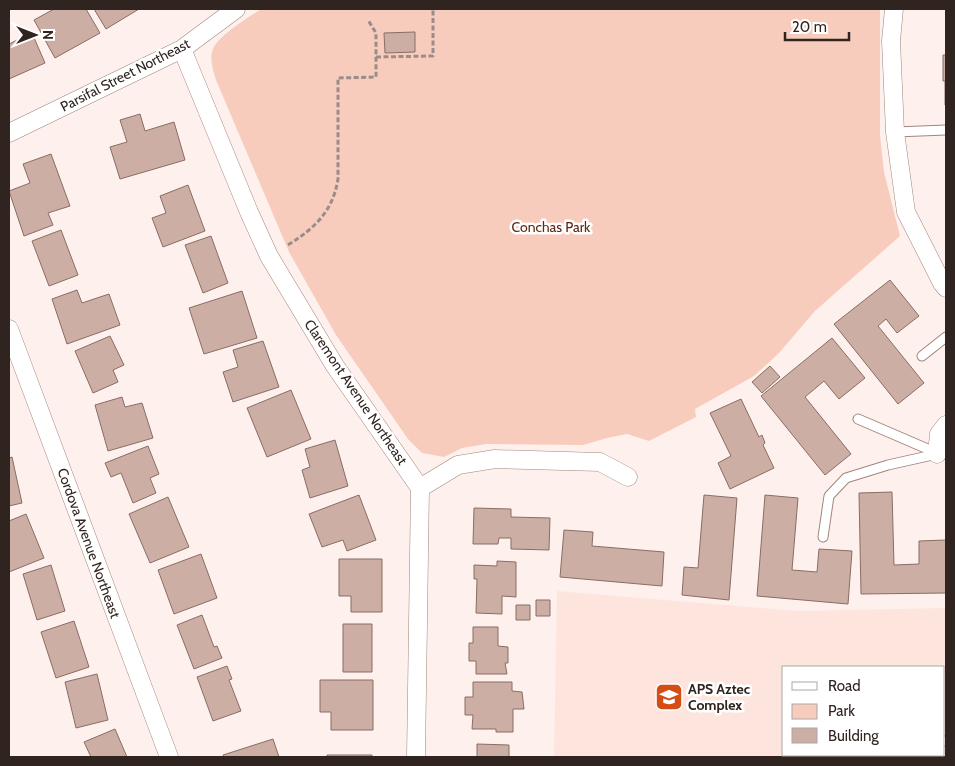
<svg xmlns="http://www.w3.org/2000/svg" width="955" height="766" font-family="Cabin,sans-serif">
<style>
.built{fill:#fde5dd;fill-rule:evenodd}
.green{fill:#f8ccbd}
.building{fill:#ccaea4;stroke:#896d64}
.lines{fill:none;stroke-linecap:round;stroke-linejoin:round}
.service-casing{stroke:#a2857c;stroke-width:11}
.minor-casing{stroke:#a2857c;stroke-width:19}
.path{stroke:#9a8d89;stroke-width:3;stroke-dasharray:5 2.5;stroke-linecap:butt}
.service{stroke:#fff;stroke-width:9}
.minor{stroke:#fff;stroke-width:18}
.labels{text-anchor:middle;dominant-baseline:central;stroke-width:5;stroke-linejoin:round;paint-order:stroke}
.street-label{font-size:14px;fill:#302420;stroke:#fff}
.park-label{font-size:14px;fill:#602611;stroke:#fff}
.poi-label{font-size:14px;font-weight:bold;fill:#302420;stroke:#fff;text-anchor:start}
</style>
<rect width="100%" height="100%" fill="#fef1ed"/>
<path class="built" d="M 557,591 L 798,611 L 946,608 L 946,757 L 554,757 ZM 784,667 L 944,667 L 944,755 L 784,755 Z"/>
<path class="green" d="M 261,9 L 880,9 L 880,135 L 884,172 L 900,236 L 815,311 L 779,353 L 754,376 L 695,409 L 696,417 L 649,441 L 627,434 L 607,438 L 583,445 L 486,444 L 462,448 L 444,457 L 422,453 L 408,439 L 336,335 L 289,252 L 216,80 C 213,70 209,59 213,49 C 219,35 248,18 261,9 Z"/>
<path class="building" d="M 54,9 L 86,9 L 100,33 L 55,58 L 34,20 Z
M 94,9 L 139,9 L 106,29 Z
M 415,32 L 415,52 L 385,53 L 384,33 Z
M 32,33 L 45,63 L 9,79 L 9,44 Z
M 943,55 L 946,55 L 946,105 L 945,105 L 945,81 L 943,81 Z
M 140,114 L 145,131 L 174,122 L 185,160 L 120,179 L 110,147 L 127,142 L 120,120 Z
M 51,154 L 70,206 L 48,213 L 53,225 L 24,236 L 9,191 L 30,183 L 23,164 Z
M 188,185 L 205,231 L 163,247 L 152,218 L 166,213 L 160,196 Z
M 61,230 L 78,275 L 49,286 L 32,241 Z
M 211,236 L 228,283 L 203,293 L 185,245 Z
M 890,280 L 919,316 L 897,333 L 886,319 L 878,326 L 924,383 L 898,404 L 834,324 Z
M 77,290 L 82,303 L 109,294 L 120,325 L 67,344 L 52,299 Z
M 242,291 L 257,338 L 204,354 L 189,308 Z
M 110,336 L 124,365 L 113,370 L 118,382 L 93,393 L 75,351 Z
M 832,338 L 865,378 L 839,399 L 824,381 L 805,397 L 851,454 L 825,475 L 761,396 Z
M 263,341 L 279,387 L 233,402 L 223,372 L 238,367 L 233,350 Z
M 770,366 L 780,377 L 762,393 L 752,382 Z
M 291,390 L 311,439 L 267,457 L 247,408 Z
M 122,397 L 125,407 L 142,403 L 153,438 L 108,451 L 95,405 Z
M 741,399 L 759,437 L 762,435 L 765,443 L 763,445 L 774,468 L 730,489 L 718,463 L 731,456 L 710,413 Z
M 335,440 L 348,486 L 310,498 L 302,470 L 310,467 L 305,449 Z
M 148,446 L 159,474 L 150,478 L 156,493 L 133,503 L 121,473 L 111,477 L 105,463 Z
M 12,457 L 22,503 L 9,506 L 9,458 Z
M 892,492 L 894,565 L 919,564 L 919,541 L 946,540 L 946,593 L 861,594 L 859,493 Z
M 359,495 L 376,540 L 347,551 L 343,540 L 322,547 L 309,514 Z
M 704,495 L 737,498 L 729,600 L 682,595 L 684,567 L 698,568 Z
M 765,495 L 798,498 L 792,570 L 817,572 L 819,549 L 852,551 L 848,604 L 757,596 Z
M 168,497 L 189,547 L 150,563 L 129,514 Z
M 474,508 L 511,509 L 511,517 L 550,518 L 549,550 L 511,549 L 511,538 L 499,538 L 498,544 L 473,544 Z
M 26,514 L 44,558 L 9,572 L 9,521 Z
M 564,530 L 593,532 L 592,546 L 664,552 L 662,586 L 560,577 Z
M 201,554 L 217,598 L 174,614 L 158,570 Z
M 339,559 L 382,559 L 382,612 L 351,612 L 351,596 L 339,596 Z
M 497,561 L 516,562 L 516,597 L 502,596 L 502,614 L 476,613 L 477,579 L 474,579 L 474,565 L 497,566 Z
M 51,565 L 65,611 L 37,620 L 23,574 Z
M 536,600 L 550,600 L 550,616 L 536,616 Z
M 516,605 L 530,605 L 530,620 L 516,620 Z
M 202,615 L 214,647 L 217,646 L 222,658 L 194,669 L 177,625 Z
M 74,621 L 89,667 L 56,678 L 41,632 Z
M 343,624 L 372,624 L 372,672 L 343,672 Z
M 473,627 L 498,627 L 498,646 L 508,647 L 508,663 L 505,663 L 507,674 L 476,674 L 476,661 L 469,661 L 469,643 L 473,643 Z
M 227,666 L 232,679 L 229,680 L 241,711 L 213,721 L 197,677 Z
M 97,674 L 108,720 L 76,728 L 65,682 Z
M 320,680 L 373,680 L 373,730 L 331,730 L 331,712 L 320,712 Z
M 473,682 L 512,682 L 512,691 L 522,692 L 524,709 L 513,709 L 513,732 L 496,732 L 496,729 L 472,729 L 473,715 L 465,715 L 465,697 L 473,697 Z
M 115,729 L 127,757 L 91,757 L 84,742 Z
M 273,739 L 279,757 L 224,757 L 223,755 Z
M 477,744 L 509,745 L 509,757 L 477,757 Z
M 327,755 L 372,755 L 372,757 L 327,757 Z"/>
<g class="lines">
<g class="service-casing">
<path id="service" d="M 895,132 L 946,130
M 922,356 L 946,337
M 858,419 L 937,453
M 823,537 L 829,496 L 846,478 L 888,465 L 937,454
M 944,741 L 946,741
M 826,757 L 831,755"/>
</g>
<g class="minor-casing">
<path id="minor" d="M 894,9 L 891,41 L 895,132 L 906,212 L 942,283 L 946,288
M 182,49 L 249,212 L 269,256 L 335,366 L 420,488 L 416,757
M 9,133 L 182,49 L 236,9
M 9,329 L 169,757
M 937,454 L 939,434 L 946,425
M 420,488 L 458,465 L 495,459 L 600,462 L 628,477"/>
</g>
<path class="path" d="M 376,57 L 433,56 L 433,9
M 288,245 C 315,228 333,211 338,179 L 338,78 L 376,77 L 376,33 L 368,20"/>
<use href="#service" class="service"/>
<use href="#minor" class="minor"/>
</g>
<defs>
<g id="school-square" transform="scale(1.4375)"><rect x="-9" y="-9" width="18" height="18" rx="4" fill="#d34d14" stroke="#fff"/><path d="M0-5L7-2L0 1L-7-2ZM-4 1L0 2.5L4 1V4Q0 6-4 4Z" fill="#fff"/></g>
</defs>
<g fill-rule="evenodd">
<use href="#school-square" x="669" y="697"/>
</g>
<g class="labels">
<g class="street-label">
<text transform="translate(125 75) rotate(-27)">Parsifal Street Northeast</text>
<text transform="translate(356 392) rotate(56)">Claremont Avenue Northeast</text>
<text transform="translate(89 543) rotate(70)">Cordova Avenue Northeast</text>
</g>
<g class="park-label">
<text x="551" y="227">Conchas Park</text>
</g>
<g class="poi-label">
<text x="688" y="689">APS Aztec<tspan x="688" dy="16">Complex</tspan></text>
</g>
</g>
<rect width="955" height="766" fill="none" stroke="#302420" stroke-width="20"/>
<rect x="782" y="666" width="162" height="90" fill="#ffffff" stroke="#aca7a6"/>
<rect x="792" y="682" width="25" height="8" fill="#ffffff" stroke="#aca7a6"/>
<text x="828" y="691" font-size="15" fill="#302420">Road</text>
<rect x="792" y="704" width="25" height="15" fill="#f8ccbd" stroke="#aca7a6"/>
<text x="828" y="716" font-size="15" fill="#302420">Park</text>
<rect x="792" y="728" width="25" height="15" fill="#ccaea4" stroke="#aca7a6"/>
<text x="828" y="741" font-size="15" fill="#302420">Building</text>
<g transform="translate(35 35) rotate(90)" stroke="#ffffff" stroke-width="4" paint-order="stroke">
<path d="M0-4L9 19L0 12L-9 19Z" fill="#302420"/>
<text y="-8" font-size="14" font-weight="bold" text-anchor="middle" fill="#302420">N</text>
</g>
<path d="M785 32v8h64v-8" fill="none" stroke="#302420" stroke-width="2.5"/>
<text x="792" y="32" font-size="15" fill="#302420" stroke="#ffffff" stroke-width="4" paint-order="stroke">20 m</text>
</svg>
